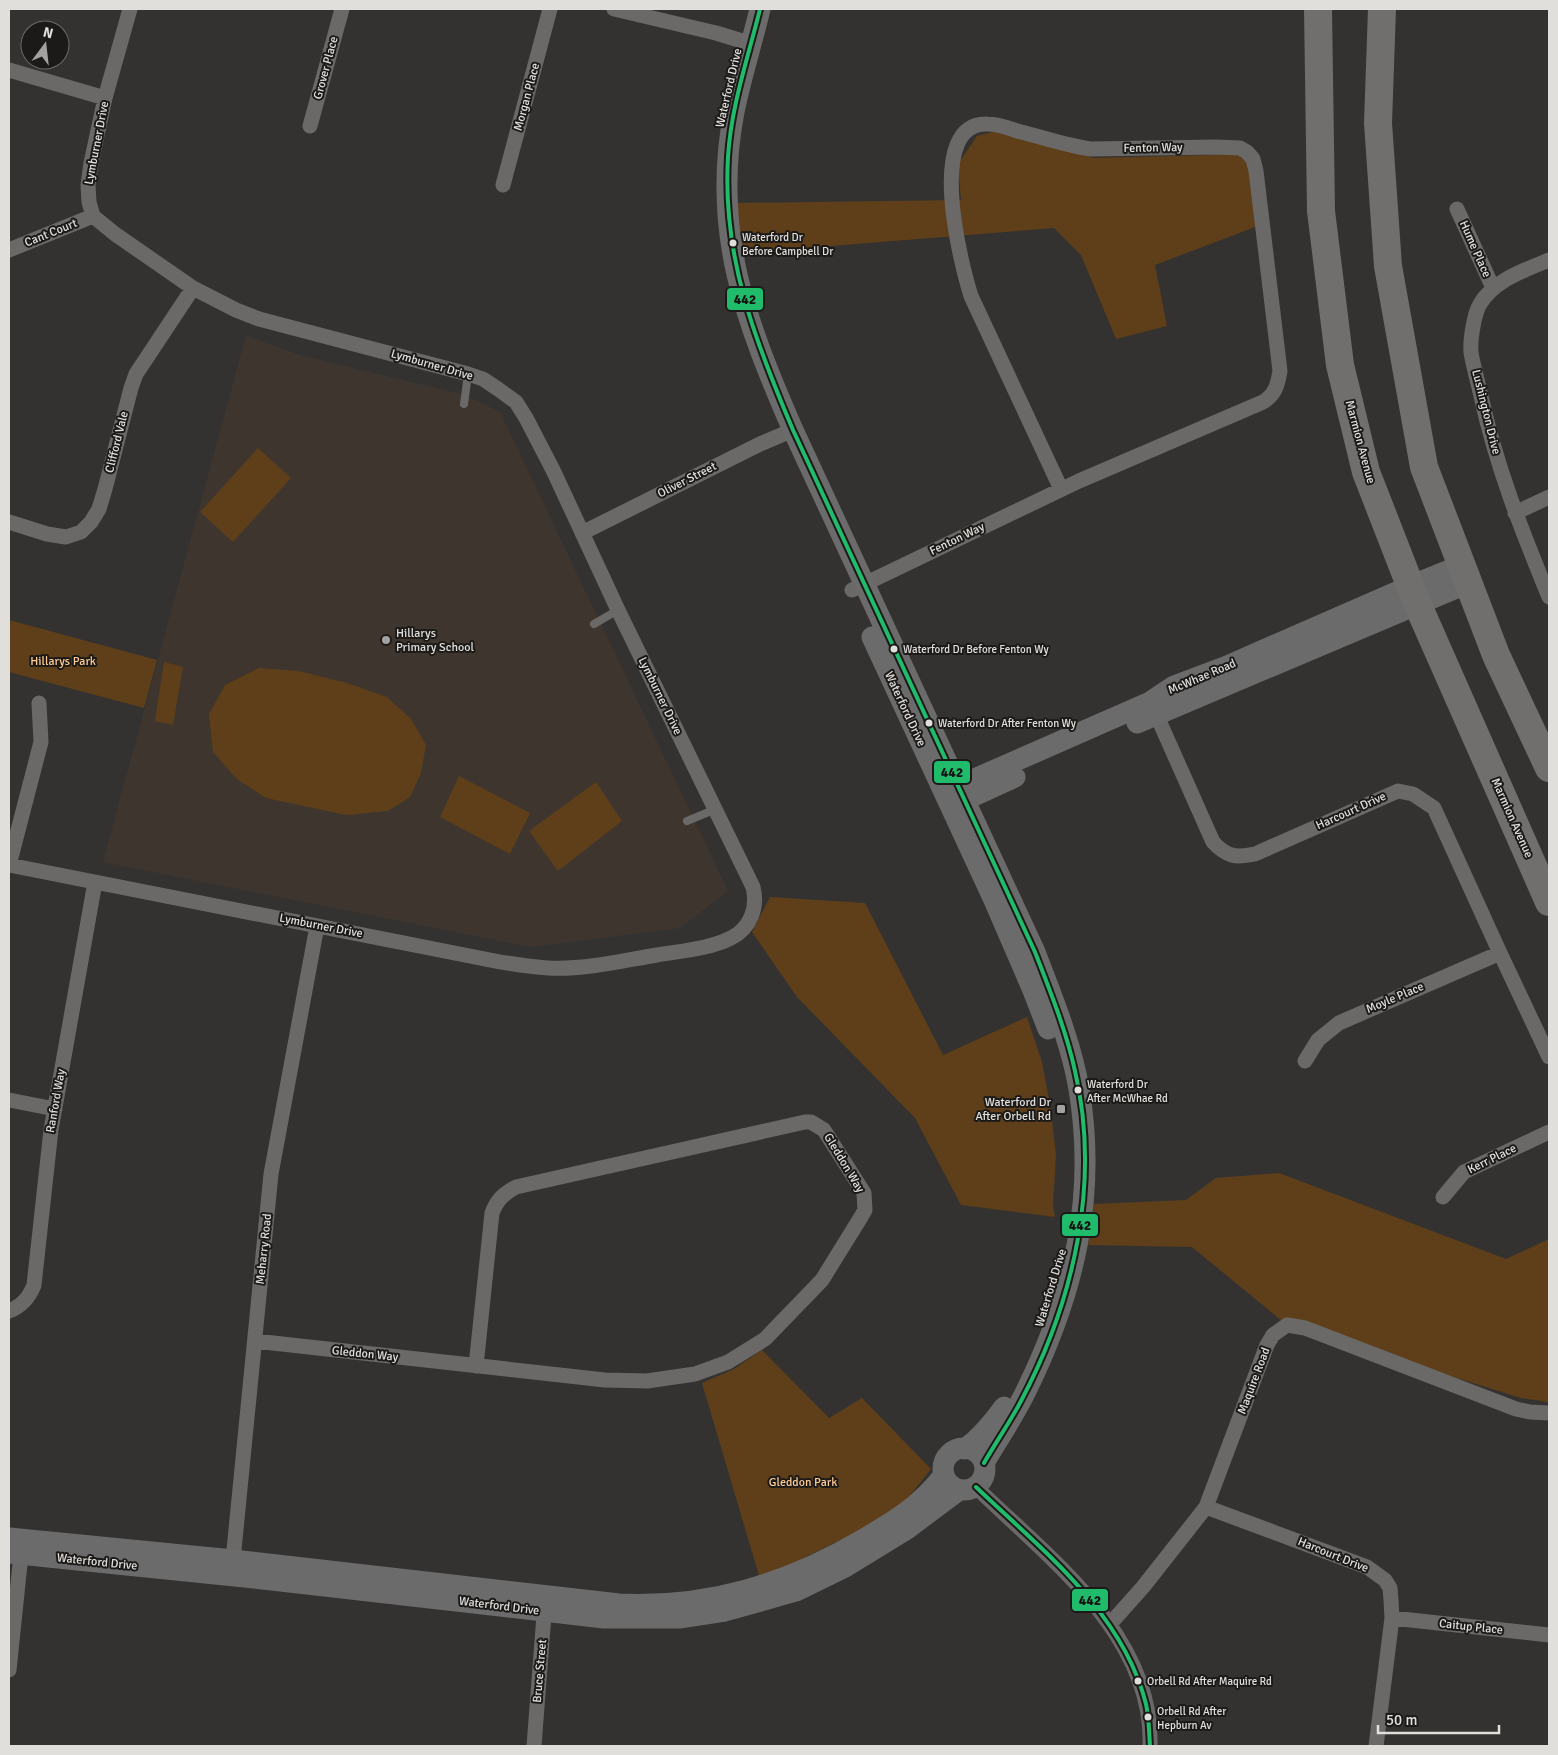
<svg xmlns="http://www.w3.org/2000/svg" width="1558" height="1755" font-family="Signika,sans-serif">
<style>
.built{fill:#3e362e}
.green{fill:#5e3f19}
.lines{fill:none;stroke-linecap:round;stroke-linejoin:round}
.lane{stroke:#6a6968;stroke-width:8}
.street{stroke:#6a6968;stroke-width:15}
.secondary{stroke:#6c6b6b;stroke-width:21}
.highway{stroke:#706f6e;stroke-width:28}
.bus-1-casing{stroke:#1c1a18;stroke-width:8}
.bus-1{stroke:#20bc6c;stroke-width:4}
.bus-dot{fill:#e1dfdc;stroke:#1c1a18;stroke-width:2}
.poi-dot{fill:#a4a2a0;stroke:#1c1a18;stroke-width:2}
.labels{text-anchor:middle;dominant-baseline:central;stroke-width:4;stroke-linejoin:round;paint-order:stroke}
.bus-label{font-size:11px;fill:#e1dfdc;stroke:#1c1a18;text-anchor:start}
.street-label{font-size:12px;fill:#e1dfdc;stroke:#1c1a18}
.poi-label{font-size:12px;fill:#e1dfdc;stroke:#1c1a18;text-anchor:start}
.park-label{font-size:12px;fill:#ffcc94;stroke:#1c1a18}
.line-badge{stroke:#1c1a18;stroke-width:2}
.pale-badge-label{font-size:14px;text-anchor:middle;font-weight:bold;fill:#111}
</style>
<rect width="100%" height="100%" fill="#343230"/>
<path class="built" d="M 246,336 L 303,356 L 465,395 L 500,412 L 728,891 L 680,928 L 531,947 L 103,862 Z"/>
<path class="green" d="M 1007,128 L 1093,158 L 1210,155 L 1247,152 L 1263,224 L 1155,265 L 1167,326 L 1116,339 L 1081,255 L 1054,228 L 743,253 L 734,203 L 961,200 L 958,164 L 977,136 Z
M 258,448 L 291,478 L 233,542 L 200,512 Z
M 9,620 L 157,660 L 144,708 L 9,672 Z
M 164,662 L 183,667 L 173,725 L 155,721 Z
M 259,668 L 298,671 L 347,683 L 387,697 L 411,719 L 426,745 L 421,773 L 410,797 L 388,811 L 346,815 L 266,798 L 237,779 L 213,752 L 209,714 L 225,685 Z
M 459,776 L 530,813 L 510,854 L 440,817 Z
M 596,782 L 622,821 L 558,871 L 529,831 Z
M 770,897 L 865,903 L 943,1055 L 1027,1017 L 1042,1062 L 1051,1111 L 1056,1155 L 1053,1205 L 1055,1217 L 961,1205 L 915,1118 L 797,997 L 752,932 Z
M 1279,1173 L 1506,1259 L 1549,1239 L 1549,1403 L 1542,1401 L 1521,1398 L 1287,1325 L 1192,1247 L 1088,1245 L 1094,1204 L 1186,1200 L 1216,1178 Z
M 762,1350 L 829,1418 L 862,1398 L 931,1469 L 904,1503 L 863,1529 L 760,1579 L 702,1383 L 734,1369 Z"/>
<g class="lines">
<path class="lane" d="M 464,404 L 468,374
M 594,624 L 618,610
M 687,821 L 716,809"/>
<path class="street" d="M 614,9 L 716,33 L 752,44
M 9,70 L 105,98
M 310,126 L 342,9
M 503,185 L 550,9
M 1457,209 L 1493,288
M 9,250 L 93,216
M 1549,260 C 1525,270 1494,280 1480,304 C 1474,314 1470,340 1471,352 C 1473,366 1478,382 1481,396 C 1496,466 1522,531 1549,597
M 1515,513 L 1549,497
M 9,522 L 47,534 L 66,537 L 81,532 L 91,522 L 99,509 L 105,489 L 131,388 L 136,374 L 193,288
M 582,533 L 760,444 L 793,430
M 852,590 L 1079,481 L 1263,402 C 1275,395 1278,384 1280,371 L 1256,171 L 1253,159 L 1247,152 L 1240,148 L 1216,147 L 1091,149 C 1068,146 1045,138 1021,132 C 1011,129 999,124 988,124 C 924,121 961,264 971,296 L 1061,489
M 1153,707 L 1213,842 C 1227,857 1236,858 1255,854 L 1398,791 L 1413,794 L 1434,808 L 1500,953 L 1549,1057
M 9,865 L 495,961 C 512,964 530,967 548,968 C 584,970 621,961 657,955 C 681,951 709,949 731,938 C 751,928 758,907 753,887 L 618,610 L 553,470 L 526,418 L 516,402 L 498,389 L 483,379 L 468,374 L 259,319 L 236,310 L 193,288 L 115,234 L 93,216 L 89,202 L 88,185 L 91,163 L 105,98 L 130,9
M 9,865 L 41,742 L 39,703
M 1305,1061 L 1318,1040 L 1339,1023 L 1500,953
M 9,1100 L 55,1109
M 1443,1197 L 1464,1172 L 1549,1132
M 9,1311 C 22,1306 29,1298 34,1285 L 51,1130 L 95,882
M 255,1341 L 605,1380 L 647,1381 L 695,1374 L 728,1362 L 765,1339 L 822,1280 L 861,1217 L 865,1210 L 864,1193 L 824,1130 L 811,1122 L 805,1122 L 516,1187 C 503,1194 497,1200 492,1213 L 476,1366
M 976,1487 C 1047,1557 1154,1634 1150,1746
M 1206,1507 L 1367,1567 L 1385,1580 L 1390,1588 L 1391,1600 L 1392,1618 L 1376,1746
M 232,1570 L 271,1174 L 317,926
M 1392,1618 L 1549,1635
M 1110,1624 L 1143,1587 L 1206,1507 L 1267,1345 L 1273,1335 L 1287,1325 L 1305,1328 L 1516,1409 L 1530,1412 L 1549,1413
M 9,1670 L 22,1545
M 534,1746 L 545,1602"/>
<path class="secondary" d="M 760,9 C 752,43 741,77 734,112 C 711,232 746,322 793,430 L 1035,952 C 1052,997 1071,1042 1079,1089 C 1097,1198 1074,1293 1026,1391 C 1014,1416 998,1439 984,1463
M 872,637 L 994,900 L 1032,988 L 1048,1029
M 1137,723 L 1468,583
M 947,791 L 1150,702 L 1174,686 L 1227,666 L 1410,586 L 1462,565
M 954,805 L 1015,777
M943 1469a21 21 0 1 1 42 0a21 21 0 1 1-42 0Z
M 965,1449 C 981,1437 992,1424 1004,1407
M 9,1538 L 233,1560 L 619,1604 C 709,1608 784,1585 862,1540 C 895,1521 920,1506 944,1475
M 9,1553 L 263,1579 L 604,1618 L 679,1618 L 725,1611 L 796,1591 L 845,1567 L 907,1529 L 959,1490"/>
<path class="highway" d="M 1318,9 L 1321,211 L 1340,365 L 1366,472 L 1417,603 L 1549,902
M 1382,9 L 1378,123 L 1388,266 L 1424,467 L 1496,655 L 1549,768"/>
<g class="bus-1-casing">
<path id="bus-1" d="M 760,9 C 748,58 731,106 728,157 C 722,256 755,341 793,430 L 1035,952 C 1050,991 1066,1030 1075,1071 C 1101,1182 1074,1301 1021,1401 C 1010,1422 996,1442 984,1463
M 976,1487 C 1042,1550 1123,1612 1146,1704 C 1149,1717 1149,1732 1150,1746"/>
</g>
<use href="#bus-1" class="bus-1"/>
</g>
<g class="bus-dot">
<circle cx="733" cy="243" r="4.5"/>
<circle cx="894" cy="649" r="4.5"/>
<circle cx="929" cy="723" r="4.5"/>
<circle cx="1078" cy="1090" r="4.5"/>
<circle cx="1138" cy="1681" r="4.5"/>
<circle cx="1148" cy="1717" r="4.5"/>
</g>
<g class="poi-dot">
<circle cx="386" cy="640" r="5"/>
<rect x="1056" y="1104" width="10" height="10" rx="2.5"/>
</g>
<g class="labels">
<g class="bus-label">
<text x="742" y="237">Waterford Dr<tspan x="742" dy="14">Before Campbell Dr</tspan></text>
<text x="903" y="649">Waterford Dr Before Fenton Wy</text>
<text x="938" y="723">Waterford Dr After Fenton Wy</text>
<text x="1087" y="1084">Waterford Dr<tspan x="1087" dy="14">After McWhae Rd</tspan></text>
<text x="1147" y="1681">Orbell Rd After Maquire Rd</text>
<text x="1157" y="1711">Orbell Rd After<tspan x="1157" dy="14">Hepburn Av</tspan></text>
</g>
<g class="street-label">
<text transform="translate(326 68) rotate(-75)">Grover Place</text>
<text transform="translate(729 88) rotate(-77)">Waterford Drive</text>
<text transform="translate(527 97) rotate(-75)">Morgan Place</text>
<text transform="translate(97 143) rotate(-79)">Lymburner Drive</text>
<text transform="translate(1153 148) rotate(-1)">Fenton Way</text>
<text transform="translate(51 233) rotate(-22)">Cant Court</text>
<text transform="translate(1475 249) rotate(66)">Hume Place</text>
<text transform="translate(432 365) rotate(16)">Lymburner Drive</text>
<text transform="translate(1486 412) rotate(76)">Lushington Drive</text>
<text transform="translate(117 442) rotate(-76)">Clifford Vale</text>
<text transform="translate(1360 442) rotate(75)">Marmion Avenue</text>
<text transform="translate(687 480) rotate(-27)">Oliver Street</text>
<text transform="translate(957 539) rotate(-26)">Fenton Way</text>
<text transform="translate(1202 677) rotate(-23)">McWhae Road</text>
<text transform="translate(660 696) rotate(64)">Lymburner Drive</text>
<text transform="translate(905 709) rotate(65)">Waterford Drive</text>
<text transform="translate(1351 811) rotate(-24)">Harcourt Drive</text>
<text transform="translate(1512 818) rotate(66)">Marmion Avenue</text>
<text transform="translate(321 926) rotate(11)">Lymburner Drive</text>
<text transform="translate(1395 998) rotate(-23)">Moyle Place</text>
<text transform="translate(56 1101) rotate(-80)">Ranford Way</text>
<text transform="translate(1492 1159) rotate(-26)">Kerr Place</text>
<text transform="translate(844 1163) rotate(59)">Gleddon Way</text>
<text transform="translate(264 1249) rotate(-84)">Meharry Road</text>
<text transform="translate(1051 1288) rotate(-73)">Waterford Drive</text>
<text transform="translate(365 1354) rotate(6)">Gleddon Way</text>
<text transform="translate(1254 1381) rotate(-69)">Maquire Road</text>
<text transform="translate(1333 1555) rotate(22)">Harcourt Drive</text>
<text transform="translate(97 1562) rotate(6)">Waterford Drive</text>
<text transform="translate(499 1606) rotate(7)">Waterford Drive</text>
<text transform="translate(1471 1627) rotate(6)">Caitup Place</text>
<text transform="translate(540 1671) rotate(-85)">Bruce Street</text>
</g>
<g class="poi-label">
<text x="396" y="633">Hillarys<tspan x="396" dy="14">Primary School</tspan></text>
<text x="1051" y="1102" text-anchor="end">Waterford Dr<tspan x="1051" dy="14">After Orbell Rd</tspan></text>
</g>
<g class="park-label">
<text x="63" y="661">Hillarys Park</text>
<text x="803" y="1482">Gleddon Park</text>
</g>
</g>
<g class="line-badge">
<rect x="726" y="287" width="38" height="24" rx="5" fill="#20bc6c"/>
<rect x="933" y="760" width="38" height="24" rx="5" fill="#20bc6c"/>
<rect x="1061" y="1213" width="38" height="24" rx="5" fill="#20bc6c"/>
<rect x="1071" y="1588" width="38" height="24" rx="5" fill="#20bc6c"/>
</g>
<g class="pale-badge-label">
<text x="745" y="304">442</text>
<text x="952" y="777">442</text>
<text x="1080" y="1230">442</text>
<text x="1090" y="1605">442</text>
</g>
<rect width="1558" height="1755" fill="none" stroke="#e1dfdc" stroke-width="20"/>
<g transform="translate(45 45) rotate(15)"><circle r="24" fill="#1c1a18" stroke="#6b6966"/>
<path d="M0-4L9 19L0 12L-9 19Z" fill="#a4a2a0"/>
<text y="-8" font-size="14" font-weight="bold" text-anchor="middle" fill="#e1dfdc">N</text>
</g>
<path d="M1378 1725v8h121v-8" fill="none" stroke="#e1dfdc" stroke-width="2.5"/>
<text x="1386" y="1725" font-size="15" fill="#e1dfdc" stroke="#1c1a18" stroke-width="4" paint-order="stroke">50 m</text>
</svg>
